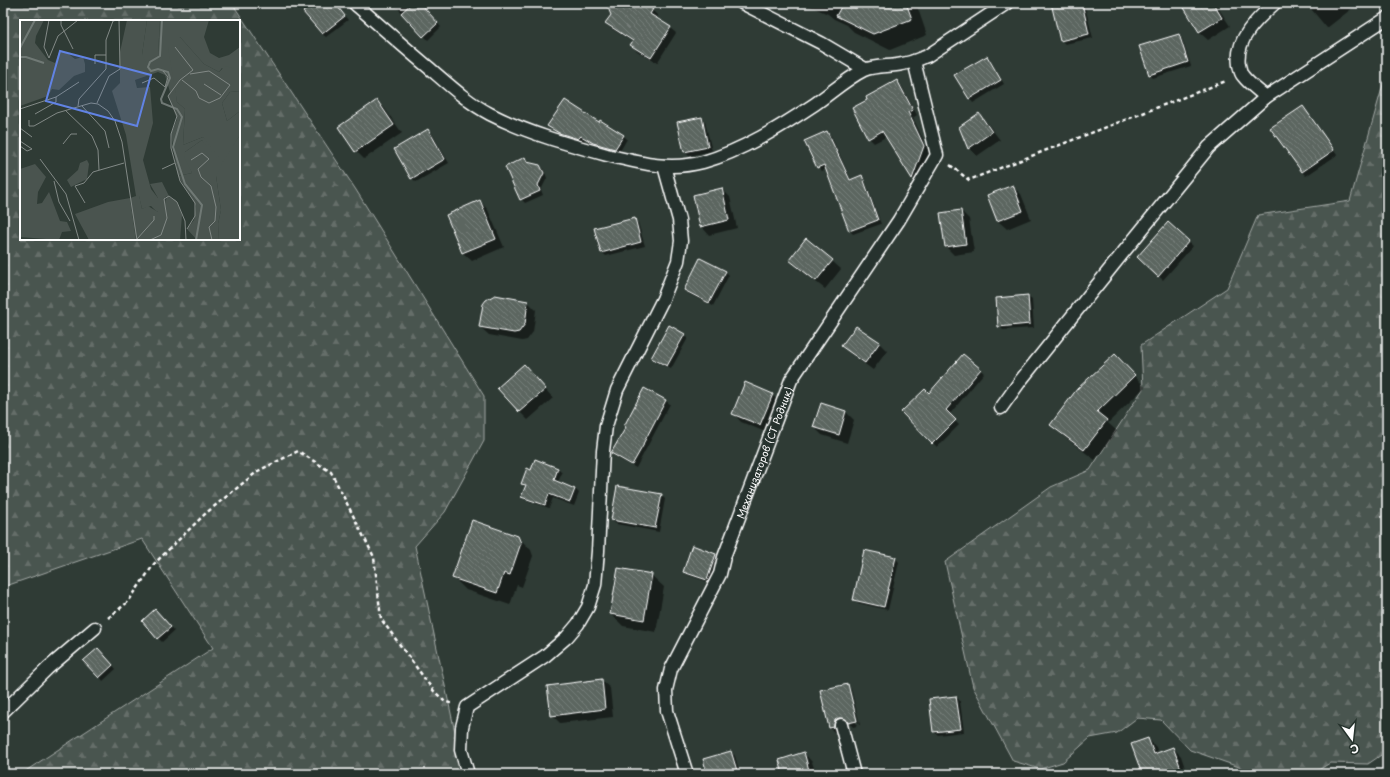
<svg xmlns="http://www.w3.org/2000/svg" width="1390" height="777" font-family="'Playpen Sans',sans-serif">
<style>
.forest{fill:url(#forest-firs);stroke:#a4aaa7;fill-rule:evenodd}
.shadow{fill:#0007}
.building{fill:url(#building-back-hatch);stroke:#fff}
.lines{fill:none;stroke-linecap:round;stroke-linejoin:round}
.service-casing{stroke:#fff;stroke-width:15}
.path{stroke:#fff;stroke-width:2.5;stroke-dasharray:4 3;stroke-linecap:butt}
.service{stroke:#26332d;stroke-width:12}
.labels{text-anchor:middle;dominant-baseline:central;stroke-width:3.5;stroke-linejoin:round;paint-order:stroke}
.street-label{font-size:10px;fill:#fff;stroke:#26332d}
.inset-river{fill:none;stroke:#707975;stroke-width:2}
.inset-road{fill:none;stroke:#828986;stroke-width:1}
.view{fill:#6183e4;fill-opacity:0.15;stroke:#6183e4;stroke-width:2}
.inset-edge{fill:none;stroke:#fff;stroke-width:2}
</style>
<defs>
<pattern id="forest-firs" width="22" height="20" patternUnits="userSpaceOnUse"><rect width="22" height="20" fill="#4a544f"/><path d="M5 1l3.5 6h-7zM16 11l3.5 6h-7z" fill="#656e69"/></pattern>
<pattern id="building-back-hatch" width="6" height="6" patternUnits="userSpaceOnUse"><rect width="6" height="6" fill="#5b6661"/><path d="M-1 5l2 2M0 0l6 6M5-1l2 2" fill="none" stroke="#747d79"/></pattern>
</defs>
<rect width="100%" height="100%" fill="#2f3b35"/>
<filter id="ink" filterUnits="userSpaceOnUse"><feTurbulence type="fractalNoise" baseFrequency=".025" numOctaves="2"/><feDisplacementMap in="SourceGraphic" scale="8" xChannelSelector="R" yChannelSelector="G"/><feConvolveMatrix kernelMatrix="1 2 1 2 8 2 1 2 1" color-interpolation-filters="sRGB"/></filter>
<g filter="url(#ink)">
<path class="forest" d="M 3,3 L 232,3 L 356,190 L 484,396 L 484,441 L 445,512 L 415,546 L 464,774 L 21,774 L 213,648 L 142,539 L 3,587 ZM 21,21 L 239,21 L 239,239 L 21,239 Z
M 1387,80 L 1387,751 L 1368,764 L 1330,763 L 1312,774 L 1254,774 L 1239,767 L 1190,750 L 1161,720 L 1137,718 L 1117,733 L 1090,738 L 1063,762 L 1040,769 L 1013,761 L 973,687 L 945,562 L 1051,487 L 1090,470 L 1143,389 L 1141,345 L 1227,288 L 1258,215 L 1350,201 L 1384,81 Z"/>
<path class="shadow" d="M 316,3 L 334,3 L 348,20 L 326,37 L 322,34 Z
M 393,3 L 419,3 L 441,27 L 428,40 Z
M 612,3 L 642,3 L 652,10 L 658,16 L 656,19 L 670,28 L 676,33 L 657,63 L 637,51 L 631,45 L 633,42 L 612,29 L 607,23 L 612,15 Z
M 803,3 L 916,3 L 927,35 L 890,50 L 854,32 L 847,25 L 834,19 L 828,14 Z
M 1058,3 L 1084,3 L 1093,38 L 1065,44 L 1061,40 Z
M 1192,3 L 1215,3 L 1230,26 L 1208,40 L 1199,32 L 1185,8 Z
M 1306,3 L 1359,3 L 1327,28 Z
M 1178,35 L 1182,39 L 1191,66 L 1153,78 L 1149,74 Z
M 987,57 L 990,61 L 1004,84 L 973,103 L 970,99 L 956,75 Z
M 896,81 L 902,87 L 917,115 L 913,118 L 929,152 L 918,183 L 913,179 L 886,137 L 874,143 L 869,138 L 869,100 Z
M 377,101 L 385,109 L 402,133 L 364,159 L 356,151 Z
M 1306,111 L 1337,155 L 1306,176 L 1302,172 Z
M 979,115 L 987,123 L 1000,140 L 977,156 L 969,148 Z
M 701,118 L 705,122 L 712,151 L 689,156 L 685,152 L 679,122 Z
M 600,123 L 623,135 L 627,139 L 619,153 L 598,147 L 585,139 L 582,143 L 564,137 L 549,125 Z
M 428,130 L 432,134 L 449,163 L 416,182 L 412,178 Z
M 827,132 L 831,136 L 851,180 L 861,177 L 865,181 L 881,224 L 853,234 L 849,230 L 827,169 L 822,171 L 818,167 Z
M 525,159 L 529,162 L 540,166 L 544,170 L 547,178 L 541,190 L 543,195 L 525,203 L 521,199 Z
M 1012,186 L 1021,194 L 1031,219 L 1007,229 L 998,221 L 988,196 Z
M 722,189 L 730,197 L 737,228 L 709,235 L 701,226 Z
M 480,201 L 488,210 L 504,247 L 472,261 L 463,253 L 447,215 Z
M 961,211 L 969,219 L 974,252 L 954,255 L 946,247 L 941,214 Z
M 634,219 L 638,223 L 645,246 L 606,256 L 602,252 Z
M 1168,224 L 1193,246 L 1163,280 L 1142,261 Z
M 806,240 L 832,261 L 841,269 L 825,289 L 798,268 L 790,260 Z
M 725,271 L 729,275 L 713,306 L 689,294 L 685,290 Z
M 495,296 L 528,302 L 536,310 L 533,332 L 527,340 L 522,341 L 489,335 L 480,327 Z
M 1028,296 L 1032,300 L 1034,328 L 1003,330 L 999,326 Z
M 684,334 L 688,338 L 671,369 L 656,362 L 653,358 Z
M 879,343 L 887,351 L 873,370 L 851,354 L 843,346 Z
M 963,355 L 984,373 L 949,415 L 959,425 L 937,447 L 902,412 L 929,395 Z
M 1125,366 L 1145,387 L 1108,423 L 1117,431 L 1095,460 L 1062,435 L 1051,425 Z
M 532,374 L 553,398 L 528,420 L 519,411 Z
M 645,389 L 666,401 L 670,404 L 636,468 L 616,457 L 612,453 L 627,428 Z
M 772,395 L 781,403 L 768,433 L 741,422 L 733,413 Z
M 821,404 L 846,412 L 854,420 L 847,443 L 822,435 L 814,427 Z
M 535,461 L 558,469 L 562,473 L 558,482 L 575,489 L 579,493 L 574,506 L 553,498 L 549,508 L 526,500 L 523,496 L 526,487 L 522,483 L 532,471 Z
M 661,495 L 665,499 L 659,532 L 616,524 L 612,520 Z
M 518,537 L 531,550 L 533,556 L 522,587 L 517,585 L 510,605 L 466,590 L 453,577 Z
M 716,554 L 719,558 L 711,583 L 688,575 L 684,571 Z
M 895,558 L 899,562 L 888,610 L 858,603 L 854,599 Z
M 651,575 L 664,587 L 656,632 L 623,626 L 611,614 Z
M 159,614 L 174,631 L 162,642 L 158,638 Z
M 102,653 L 116,669 L 103,681 L 100,677 Z
M 601,680 L 610,688 L 613,717 L 560,723 L 552,715 Z
M 847,685 L 851,689 L 860,725 L 859,725 L 850,688 L 848,688 L 857,726 L 853,727 L 849,723 L 844,721 L 837,731 L 834,732 L 830,728 Z
M 956,697 L 960,701 L 964,732 L 938,735 L 934,732 Z
M 1148,739 L 1156,747 L 1158,753 L 1173,748 L 1181,756 L 1187,774 L 1143,774 Z
M 731,752 L 735,756 L 740,774 L 708,774 Z
M 804,753 L 812,762 L 816,774 L 784,774 Z"/>
<path class="building" d="M 314,3 L 335,3 L 345,16 L 322,34 L 303,12 Z
M 412,3 L 420,3 L 438,23 L 423,37 L 401,13 Z
M 606,3 L 643,3 L 653,9 L 650,14 L 671,27 L 651,58 L 630,45 L 633,41 L 605,23 L 611,15 Z
M 843,3 L 906,3 L 912,19 L 873,34 L 836,16 Z
M 1051,3 L 1082,3 L 1089,34 L 1060,41 Z
M 1181,3 L 1213,3 L 1222,18 L 1199,32 Z
M 1179,34 L 1188,62 L 1149,75 L 1139,46 Z
M 987,56 L 1001,80 L 969,99 L 954,75 Z
M 897,80 L 913,110 L 908,112 L 924,146 L 912,179 L 882,131 L 868,139 L 852,108 L 867,100 L 866,97 Z
M 377,100 L 394,125 L 355,152 L 338,127 Z
M 565,100 L 599,122 L 600,120 L 624,135 L 615,149 L 593,143 L 581,136 L 578,139 L 559,133 L 547,126 Z
M 1303,106 L 1334,150 L 1302,172 L 1270,128 Z
M 979,113 L 992,132 L 968,149 L 959,127 Z
M 702,117 L 708,147 L 684,152 L 677,122 Z
M 428,129 L 445,159 L 411,179 L 394,149 Z
M 827,131 L 850,180 L 862,175 L 878,220 L 849,231 L 824,165 L 817,168 L 804,141 Z
M 525,157 L 527,162 L 540,165 L 544,173 L 538,185 L 540,191 L 520,200 L 505,167 Z
M 1013,185 L 1023,211 L 997,221 L 987,195 Z
M 722,188 L 729,220 L 700,227 L 693,195 Z
M 480,200 L 496,239 L 462,253 L 446,215 Z
M 961,210 L 966,244 L 945,247 L 940,213 Z
M 635,218 L 641,242 L 601,253 L 594,228 Z
M 1168,222 L 1189,241 L 1158,277 L 1137,257 Z
M 806,238 L 833,260 L 816,281 L 789,260 Z
M 700,258 L 726,271 L 709,303 L 684,290 Z
M 495,295 L 528,301 L 525,324 L 519,332 L 514,333 L 479,327 L 483,304 L 486,300 Z
M 1028,295 L 1030,324 L 998,327 L 996,298 Z
M 669,325 L 685,334 L 667,366 L 651,358 Z
M 856,326 L 880,342 L 865,363 L 841,346 Z
M 963,354 L 981,369 L 946,410 L 956,420 L 932,444 L 901,412 L 925,389 L 929,393 Z
M 1115,354 L 1135,375 L 1097,412 L 1107,420 L 1084,450 L 1050,425 L 1077,389 Z
M 524,364 L 546,389 L 519,412 L 497,388 Z
M 745,382 L 773,394 L 760,425 L 732,414 Z
M 644,388 L 666,400 L 643,444 L 644,444 L 632,465 L 611,453 L 626,427 L 624,426 Z
M 821,403 L 846,411 L 839,435 L 813,427 Z
M 535,459 L 558,468 L 554,480 L 575,489 L 570,502 L 549,494 L 545,505 L 521,497 L 526,485 L 521,484 L 527,468 L 531,470 Z
M 617,486 L 662,494 L 655,528 L 611,520 Z
M 472,520 L 518,536 L 521,543 L 510,575 L 504,573 L 497,593 L 452,578 Z
M 692,545 L 716,554 L 707,580 L 683,572 Z
M 864,550 L 896,557 L 884,607 L 853,600 Z
M 618,568 L 652,574 L 644,620 L 610,614 Z
M 155,609 L 171,627 L 157,639 L 142,621 Z
M 98,648 L 113,665 L 99,678 L 83,661 Z
M 602,679 L 605,709 L 551,716 L 547,686 Z
M 848,684 L 857,721 L 848,723 L 846,719 L 839,718 L 835,720 L 834,727 L 829,728 L 820,690 Z
M 956,696 L 961,729 L 933,732 L 929,699 Z
M 1148,738 L 1154,754 L 1173,747 L 1183,774 L 1142,774 L 1131,744 Z
M 731,751 L 738,774 L 707,774 L 703,759 Z
M 804,752 L 810,774 L 783,774 L 779,760 Z"/>
<g class="lines">
<g class="service-casing">
<g id="service">
<path d="M 354,3 C 378,24 403,46 428,67 C 448,84 467,102 490,114 C 527,133 567,144 607,155 C 640,163 669,171 703,162 C 742,151 782,126 815,104 C 831,93 846,79 864,70 C 876,65 890,67 902,64 C 911,63 919,59 927,56 L 1007,3"/>
<path d="M 742,3 L 821,43 L 865,69"/>
<path d="M 1266,97 C 1258,90 1249,84 1243,76 C 1240,73 1240,68 1239,65 C 1235,39 1257,19 1275,3"/>
<path d="M 1001,408 L 1021,380 L 1122,254 L 1209,147 L 1266,97 L 1387,18"/>
<path d="M 3,712 L 48,668 L 95,628"/>
<path d="M 841,725 L 854,774"/>
<path d="M 468,774 L 461,750 L 462,727 L 467,707 L 545,656 L 567,637 L 578,624 L 588,607 L 595,585 L 598,551 L 603,451 L 606,426 L 617,390 L 663,299 L 678,261 L 681,241 L 679,220 L 664,166"/>
<path id="s1" d="M 687,774 L 667,711 L 666,690 L 671,669 L 720,574 L 724,557 L 791,380 L 899,220 L 937,155 L 914,61"/>
</g>
</g>
<path class="path" d="M 950,165 L 969,180 L 1226,81
M 108,618 L 128,602 L 154,564 L 206,513 L 258,471 L 298,451 L 331,472 L 374,557 L 381,619 L 433,690 L 445,702 L 451,703"/>
<use href="#service" class="service"/>
</g>
</g>
<g class="labels">
<g class="street-label">
<text stroke="none"><textPath href="#s1" startOffset="345">Механизаторов (СТ Родник)</textPath></text>
</g>
</g>
<g transform="translate(20 20)">
<rect width="220" height="220" fill="#2f3b35"/>
<path d="M 110,178 L 116,220 L 69,220 L 55,194 L 88,182 Z" fill="#4a544f"/>
<path d="M 0,0 L 24,0 L 16,16 L 15,23 L 28,40 L 35,43 L 39,32 L 46,32 L 55,39 L 63,37 L 65,44 L 65,52 L 54,56 L 39,70 L 32,69 L 28,76 L 0,86 ZM 107,0 L 127,0 L 122,35 L 138,34 L 140,0 L 189,0 L 184,17 L 190,33 L 199,38 L 209,35 L 220,27 L 220,67 L 202,48 L 199,52 L 184,44 L 160,17 L 153,46 L 157,82 L 165,89 L 163,125 L 183,117 L 208,131 L 220,115 L 220,220 L 199,220 L 198,204 L 201,190 L 196,156 L 182,120 L 165,132 L 172,153 L 158,156 L 151,114 L 157,99 L 148,76 L 150,72 L 145,55 L 138,52 L 115,60 L 117,68 L 130,67 L 133,103 L 123,140 L 131,169 L 138,178 L 139,191 L 137,192 L 131,186 L 122,189 L 119,176 L 116,176 L 106,115 L 92,71 L 100,63 L 100,32 ZM 220,71 L 220,91 L 207,101 L 202,83 L 210,72 ZM 67,140 L 69,144 L 67,159 L 51,167 L 47,160 L 58,150 L 60,143 ZM 15,144 L 26,157 L 18,172 L 17,184 L 22,183 L 29,172 L 40,201 L 47,202 L 51,211 L 42,212 L 39,220 L 0,217 L 0,149 ZM 147,176 L 156,180 L 162,195 L 160,220 L 135,219 Z" fill="#4a544f"/>
<path d="M 127,0 L 140,0 L 138,35 L 126,42 L 122,35 ZM 160,17 L 184,44 L 199,52 L 205,46 L 212,48 L 220,60 L 220,71 L 210,72 L 202,83 L 207,101 L 220,91 L 220,115 L 203,142 L 183,117 L 163,125 L 165,89 L 157,82 L 148,27 ZM 182,120 L 202,144 L 196,156 L 201,190 L 198,204 L 199,220 L 177,220 L 167,209 L 174,200 L 176,186 L 158,156 L 172,153 L 164,137 L 165,132 ZM 142,162 L 149,176 L 145,177 L 147,195 L 140,217 L 135,220 L 116,220 L 110,178 L 119,175 L 122,189 L 128,186 L 138,192 L 138,178 L 130,164 Z" fill="#4a544f"/>
<path class="inset-river" d="M 142,0 L 140,36 L 130,42 L 128,47 L 131,51 L 138,49 L 148,52 L 150,58 L 141,79 L 142,83 L 157,89 L 162,97 L 153,127 L 165,164 L 182,185 L 176,220M 0,28 L 15,0M 0,37 L 6,37 L 24,43"/>
<path class="inset-road" d="M 29,0 L 24,27 L 29,38 L 38,16 L 58,0M 41,0 L 41,5 L 53,29M 155,27 L 173,50 L 160,60 L 148,76 L 157,96 L 151,114 L 151,128 L 160,161 L 175,183 L 175,196 L 167,209M 75,44 L 75,35 L 86,35M 162,60 L 176,71 L 179,78 L 189,83 L 200,78 L 210,65 L 189,51 L 170,54M 122,63 L 134,58 L 145,67 L 148,57 L 143,51M 184,64 L 201,75M 77,83 L 89,56 L 100,49 L 99,0M 58,86 L 59,79 L 86,49 L 86,20 L 93,1 L 97,0M 62,86 L 85,111 L 89,128M 0,89 L 36,77 L 59,62M 45,90 L 72,116 L 78,130 L 79,150M 15,94 L 36,82 L 36,77M 9,100 L 9,106 L 14,106 L 37,93 L 71,83 L 78,84 L 88,91 L 95,101 L 102,122 L 117,220M 0,108 L 12,117M 0,121 L 12,129 L 7,131 L 0,126M 43,124 L 51,114 L 57,114M 20,139 L 46,174 L 59,220M 171,140 L 182,133 L 189,139 L 178,149 L 181,157 L 191,166 L 196,187 L 195,201 L 189,207 L 192,220M 142,149 L 155,143M 34,161 L 39,182 L 50,201M 65,183 L 55,166 L 64,163 L 73,152 L 104,143M 117,219 L 134,200 L 134,196M 130,220 L 141,215 L 147,198 L 144,179 L 149,176 L 157,182 L 165,201 L 166,220"/>
<path class="view" d="M 40,31 L 131,55 L 117,106 L 26,81 Z"/>
<rect width="220" height="220" class="inset-edge"/>
</g>
<rect width="1390" height="777" fill="none" stroke="#26332d" stroke-width="16"/>
<rect x="8" y="8" width="1374" height="761" fill="none" stroke="#fff" stroke-width="1.5" filter="url(#ink)"/>
<g transform="translate(1352 739) rotate(165)" stroke="#26332d" stroke-width="3" paint-order="stroke">
<path d="M0-3L7 15L0 10L-7 15Z" fill="#ffffff"/>
<text y="-6" font-size="11" font-weight="bold" text-anchor="middle" fill="#ffffff">С</text>
</g>
</svg>
